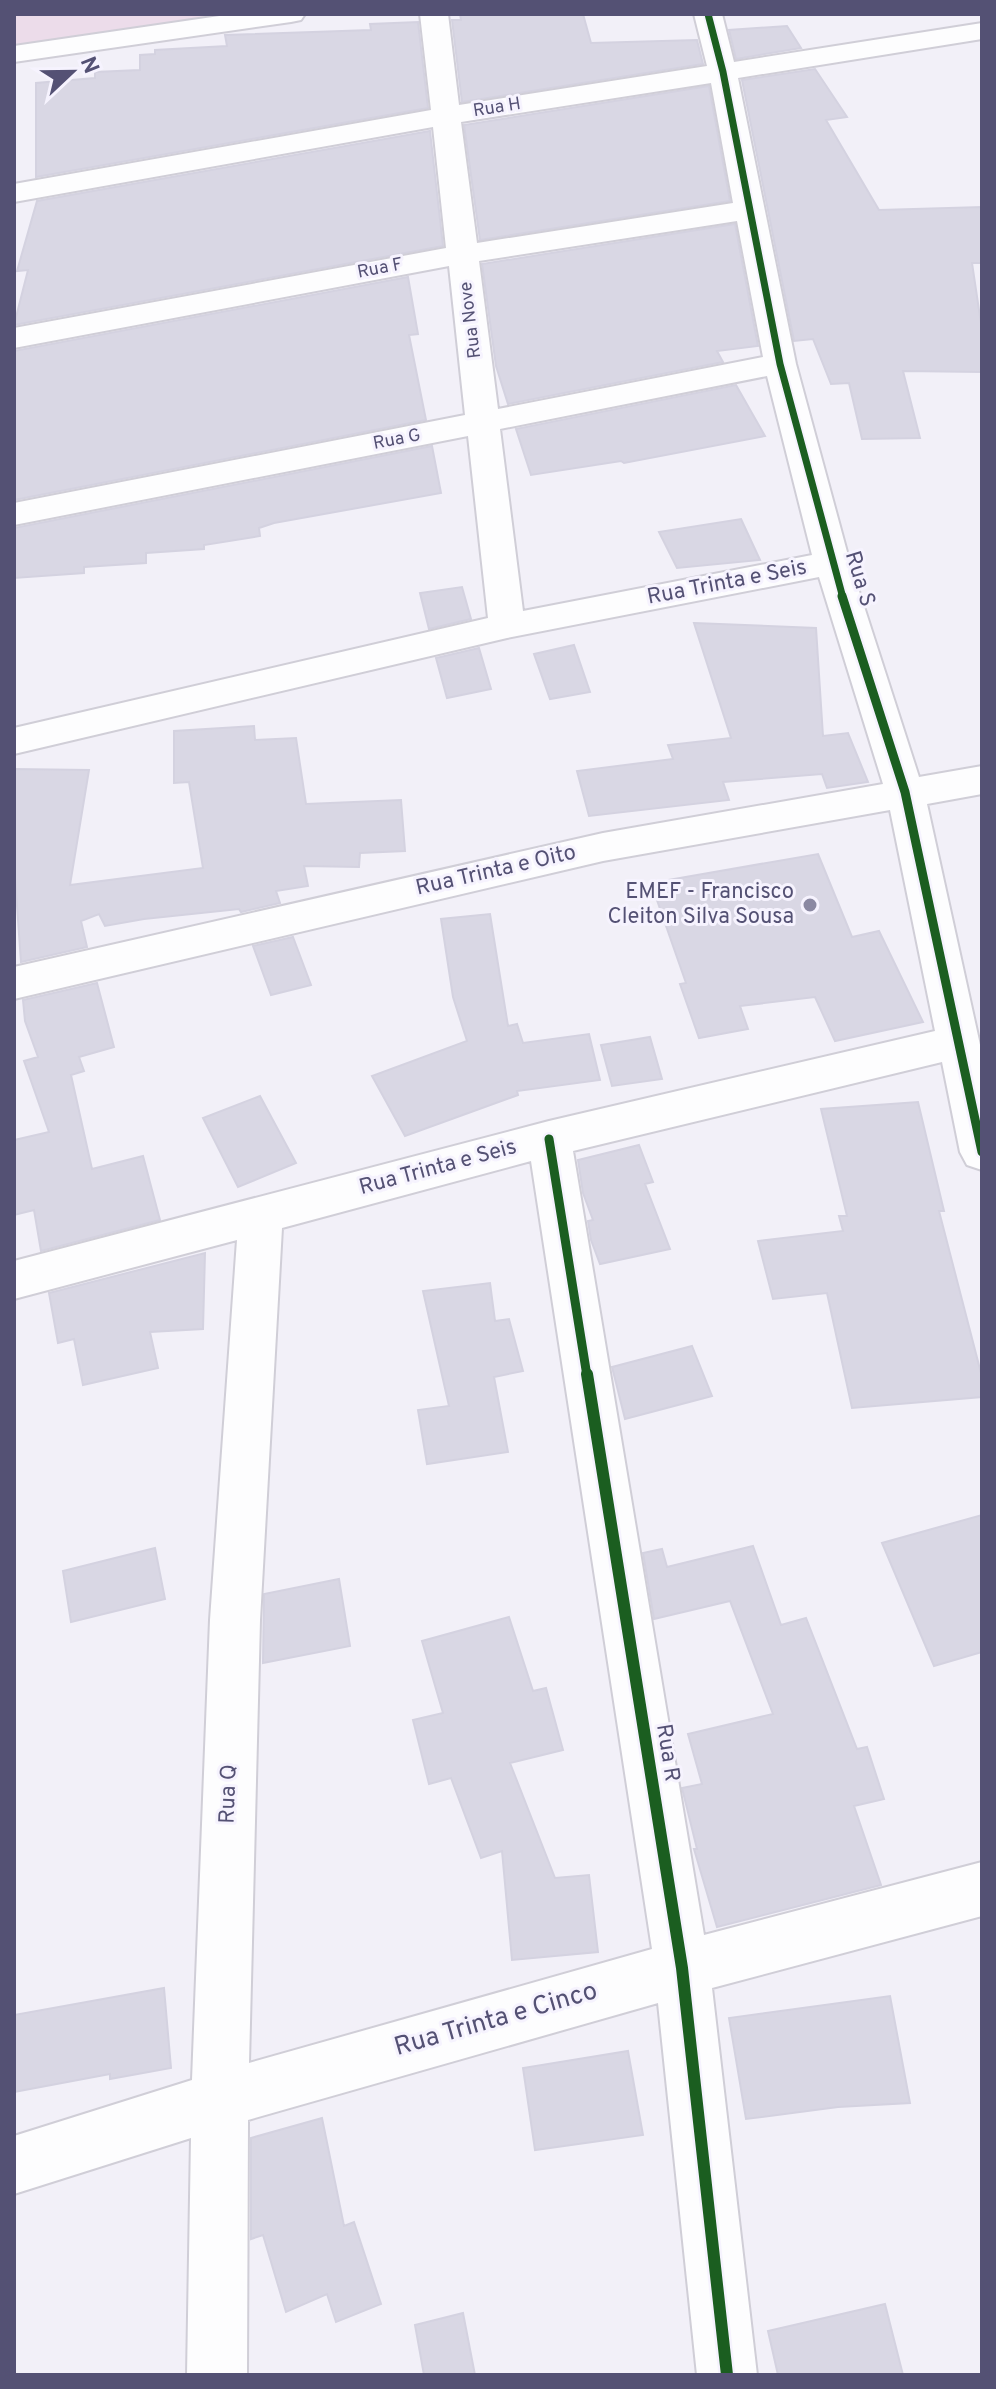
<svg xmlns="http://www.w3.org/2000/svg" width="996" height="2389" font-family="Overpass,sans-serif">
<style>
.green{fill:#ecdcea}
.building{fill:#d9d7e4;stroke:#d4d2e0;stroke-width:2}
.lines{fill:none;stroke-linecap:round;stroke-linejoin:round}
.minor-casing{stroke:#d0ced7;stroke-width:4}
.minor{fill:#fdfdfe;fill-rule:evenodd}
.cycleway-far2-casing{stroke:#f6f3fe;stroke-width:11}
.cycleway-far1-casing{stroke:#f6f3fe;stroke-width:14}
.cycleway-casing{stroke:#f6f3fe;stroke-width:17}
.cycleway-far2{stroke:#1b5e20;stroke-width:7}
.cycleway-far1{stroke:#1b5e20;stroke-width:9}
.cycleway{stroke:#1b5e20;stroke-width:12}
.poi-dot{fill:#8b89a2;stroke:#f6f3fe;stroke-width:3}
.labels{text-anchor:middle;dominant-baseline:central;stroke-width:6;stroke-linejoin:round;paint-order:stroke}
.far-street-label{font-size:18px;fill:#545174;stroke:#f6f3fe}
.street-label{font-size:22px;fill:#545174;stroke:#f6f3fe}
.poi-label{font-size:22px;fill:#545174;stroke:#f6f3fe;text-anchor:end}
.near-street-label{font-size:26px;fill:#545174;stroke:#f6f3fe}
</style>
<rect width="100%" height="100%" fill="#f2f0f8"/>
<path class="green" d="M 14,14 L 245,14 L 14,51 Z"/>
<path class="building" d="M 460,14 L 583,14 L 591,43 L 697,40 L 703,64 L 462,102 L 452,20 L 461,20 Z
M 418,22 L 428,108 L 36,177 L 36,83 L 95,78 L 95,72 L 140,70 L 140,55 L 155,54 L 155,50 L 227,46 L 225,35 L 371,30 L 370,24 Z
M 787,26 L 801,48 L 736,59 L 729,30 Z
M 815,69 L 847,117 L 826,120 L 879,210 L 982,207 L 982,263 L 972,263 L 982,330 L 982,372 L 903,371 L 920,438 L 862,439 L 849,383 L 831,384 L 813,339 L 794,341 L 742,80 Z
M 709,86 L 730,201 L 480,240 L 464,125 Z
M 430,131 L 443,246 L 14,325 L 28,270 L 17,271 L 37,201 Z
M 735,224 L 758,346 L 717,351 L 723,362 L 508,404 L 496,366 L 482,264 Z
M 408,277 L 418,334 L 409,335 L 426,420 L 14,500 L 14,351 Z
M 736,385 L 765,436 L 624,463 L 621,461 L 531,475 L 516,429 Z
M 432,446 L 441,493 L 274,523 L 259,528 L 260,536 L 204,545 L 204,549 L 146,553 L 146,563 L 84,567 L 84,573 L 14,578 L 14,528 Z
M 741,519 L 760,560 L 677,568 L 659,532 Z
M 462,587 L 471,619 L 429,629 L 420,593 Z
M 694,623 L 816,628 L 823,736 L 848,733 L 868,782 L 827,788 L 822,774 L 723,782 L 729,800 L 589,816 L 577,771 L 673,759 L 668,745 L 731,738 Z
M 574,645 L 590,692 L 550,699 L 534,654 Z
M 479,648 L 491,689 L 447,698 L 436,658 Z
M 254,726 L 255,740 L 296,738 L 306,804 L 401,800 L 405,851 L 360,853 L 359,867 L 304,866 L 308,886 L 276,891 L 280,903 L 241,912 L 239,909 L 144,919 L 105,926 L 99,914 L 81,921 L 87,947 L 21,962 L 14,864 L 14,769 L 89,770 L 70,885 L 203,868 L 189,782 L 174,783 L 174,731 Z
M 818,854 L 852,937 L 879,931 L 923,1022 L 835,1041 L 815,997 L 740,1006 L 748,1029 L 699,1038 L 680,984 L 686,983 L 651,883 Z
M 490,914 L 508,1026 L 517,1024 L 523,1043 L 589,1034 L 600,1080 L 517,1091 L 518,1095 L 405,1136 L 372,1076 L 467,1041 L 453,997 L 441,919 Z
M 293,937 L 311,985 L 271,995 L 253,946 Z
M 97,983 L 114,1047 L 79,1057 L 84,1071 L 71,1075 L 92,1169 L 143,1156 L 160,1220 L 41,1251 L 34,1210 L 14,1215 L 14,1140 L 49,1132 L 24,1061 L 38,1057 L 25,1021 L 23,1000 Z
M 650,1037 L 662,1079 L 612,1086 L 601,1045 Z
M 260,1096 L 296,1163 L 238,1187 L 203,1118 Z
M 918,1102 L 944,1211 L 939,1211 L 982,1377 L 982,1397 L 852,1408 L 827,1293 L 773,1299 L 758,1241 L 843,1231 L 839,1216 L 847,1216 L 821,1109 Z
M 639,1145 L 653,1182 L 645,1184 L 670,1249 L 600,1264 L 591,1240 L 588,1221 L 593,1220 L 583,1193 L 578,1160 Z
M 205,1253 L 203,1329 L 150,1332 L 158,1368 L 83,1385 L 74,1339 L 58,1343 L 49,1293 Z
M 490,1283 L 495,1321 L 509,1319 L 523,1371 L 494,1377 L 508,1452 L 427,1464 L 418,1410 L 449,1406 L 423,1291 Z
M 692,1346 L 712,1396 L 625,1419 L 612,1367 Z
M 982,1515 L 982,1652 L 934,1666 L 882,1543 Z
M 753,1546 L 781,1625 L 806,1618 L 857,1749 L 867,1747 L 884,1799 L 854,1806 L 881,1885 L 717,1927 L 694,1849 L 697,1849 L 682,1788 L 702,1784 L 688,1734 L 773,1714 L 730,1601 L 654,1619 L 643,1553 L 662,1549 L 667,1567 Z
M 155,1548 L 165,1599 L 71,1622 L 63,1571 Z
M 339,1579 L 350,1646 L 263,1663 L 264,1594 Z
M 509,1617 L 533,1691 L 546,1688 L 563,1750 L 510,1763 L 555,1878 L 589,1875 L 598,1952 L 512,1960 L 502,1851 L 481,1858 L 451,1778 L 429,1784 L 413,1720 L 443,1713 L 422,1641 Z
M 164,1988 L 171,2068 L 110,2079 L 110,2074 L 14,2092 L 14,2015 Z
M 890,1996 L 910,2103 L 838,2107 L 746,2119 L 729,2018 Z
M 628,2051 L 643,2135 L 535,2150 L 523,2068 Z
M 322,2118 L 344,2226 L 354,2222 L 381,2304 L 336,2322 L 327,2294 L 286,2312 L 263,2235 L 251,2239 L 251,2138 Z
M 885,2304 L 903,2375 L 778,2375 L 768,2331 Z
M 463,2313 L 475,2375 L 424,2375 L 415,2325 Z"/>
<g class="lines">
<g class="minor-casing">
<path id="minor" d="M 233,14 L 305,14 L 301,20 L 291,22 L 14,62 L 14,46 Z
M 420,14 L 448,14 L 459,105 L 707,66 L 694,14 L 722,14 L 734,62 L 982,23 L 982,39 L 738,78 L 796,364 L 850,563 L 919,777 L 982,766 L 982,794 L 927,804 L 982,1054 L 982,1170 L 967,1165 L 960,1152 L 942,1062 L 573,1151 L 704,1935 L 982,1862 L 982,1916 L 712,1988 L 757,2375 L 697,2375 L 658,2003 L 248,2120 L 247,2375 L 187,2375 L 191,2138 L 14,2194 L 14,2136 L 192,2080 L 210,1620 L 237,1240 L 14,1299 L 14,1261 L 549,1121 L 935,1031 L 890,810 L 603,861 L 14,999 L 14,967 L 603,833 L 883,784 L 819,577 L 507,638 L 14,754 L 14,728 L 488,618 L 468,436 L 14,525 L 14,503 L 465,415 L 449,266 L 14,348 L 14,328 L 446,248 L 433,127 L 14,202 L 14,184 L 431,110 ZM 711,83 L 733,203 L 477,243 L 461,122 ZM 737,221 L 763,357 L 498,409 L 479,261 ZM 767,376 L 812,555 L 523,611 L 500,429 ZM 531,1161 L 652,1949 L 249,2063 L 260,1620 L 282,1228 Z"/>
</g>
<use href="#minor" class="minor"/>
<g class="cycleway-far2-casing">
<path id="cycleway-far2" d="M 708,14 L 723,72 L 780,364 L 843,598"/>
</g>
<g class="cycleway-far1-casing">
<path id="cycleway-far1" d="M 842,596 L 905,792 L 982,1152
M 549,1139 L 587,1376"/>
</g>
<g class="cycleway-casing">
<path id="cycleway" d="M 587,1374 L 682,1968 L 727,2375"/>
</g>
<use href="#cycleway-far2" class="cycleway-far2"/>
<use href="#cycleway-far1" class="cycleway-far1"/>
<use href="#cycleway" class="cycleway"/>
</g>
<circle class="poi-dot" cx="810" cy="905" r="8"/>
<g class="labels">
<g class="far-street-label">
<text transform="translate(497 108) rotate(-9)">Rua H</text>
<text transform="translate(380 269) rotate(-11)">Rua F</text>
<text transform="translate(471 320) rotate(-97)">Rua Nove</text>
<text transform="translate(397 440) rotate(-11)">Rua G</text>
</g>
<g class="street-label">
<text transform="translate(859 579) rotate(73)">Rua S</text>
<text transform="translate(727 583) rotate(-11)">Rua Trinta e Seis</text>
<text transform="translate(496 871) rotate(-13)">Rua Trinta e Oito</text>
<text transform="translate(438 1168) rotate(-15)">Rua Trinta e Seis</text>
<text transform="translate(667 1753) rotate(81)">Rua R</text>
<text transform="translate(229 1794) rotate(-88)">Rua Q</text>
</g>
<g class="poi-label">
<text x="794" y="892">EMEF - Francisco<tspan x="794" dy="25">Cleiton Silva Sousa</tspan></text>
</g>
<g class="near-street-label">
<text transform="translate(496 2020) rotate(-16)">Rua Trinta e Cinco</text>
</g>
</g>
<rect width="996" height="2389" fill="none" stroke="#545174" stroke-width="32"/>
<g transform="translate(72 72) rotate(68)" stroke="#f6f3fe" stroke-width="6" paint-order="stroke">
<path d="M0-6L14 30L0 20L-14 30Z" fill="#545174"/>
<text y="-12" font-size="22" font-weight="bold" text-anchor="middle" fill="#545174">N</text>
</g>
</svg>
